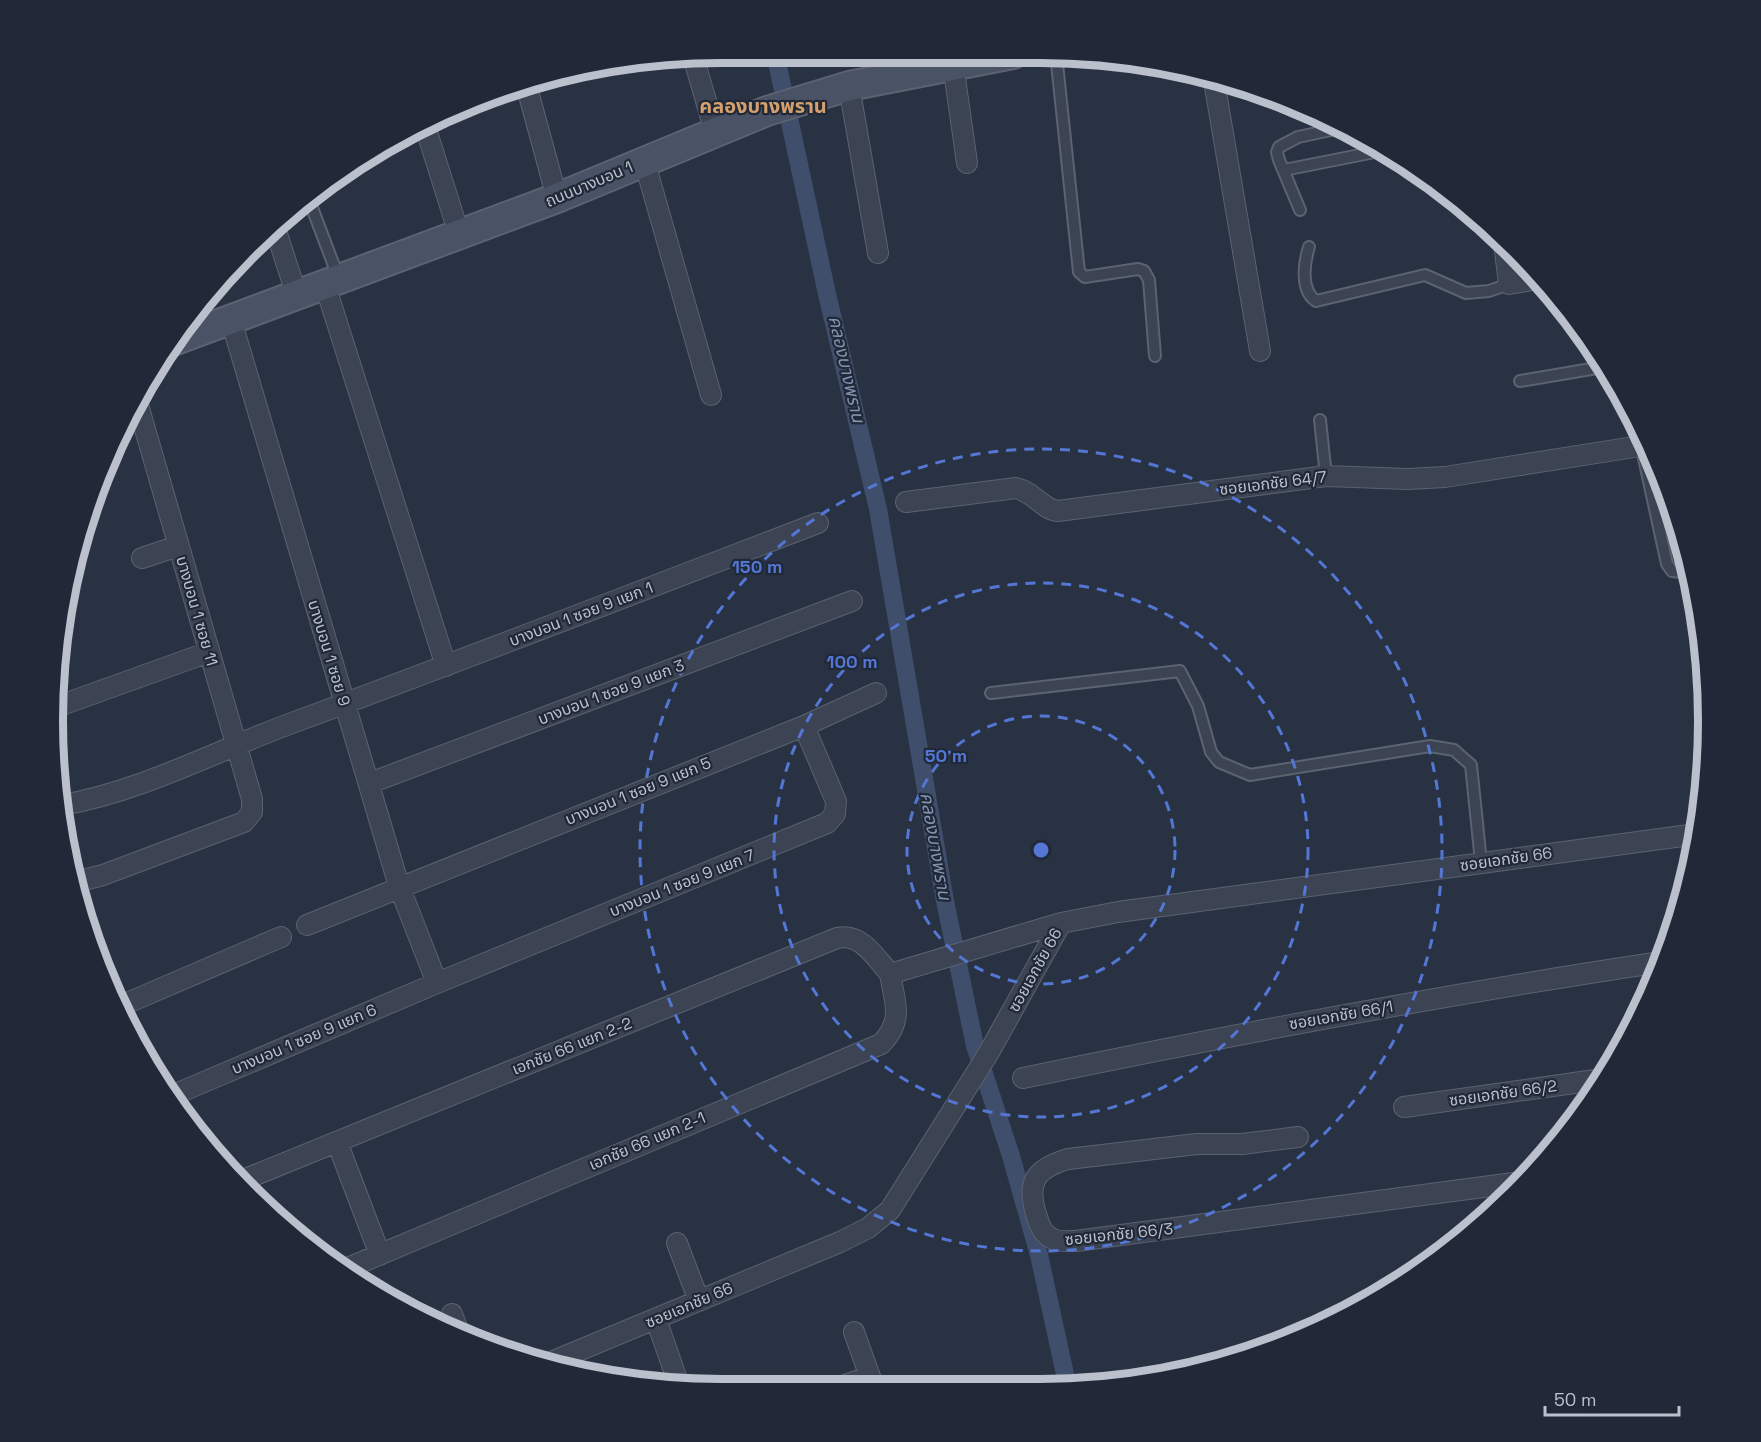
<svg xmlns="http://www.w3.org/2000/svg" width="1761" height="1442" font-family="'Space Grotesk','Noto Sans Thai',sans-serif">
<style>
.lines{fill:none;stroke-linecap:round;stroke-linejoin:round}
.canal{stroke:#3f4e6b;stroke-width:18}
.service-casing{stroke:#5b6270;stroke-width:14}
.minor-casing{stroke:#5b6270;stroke-width:22}
.secondary-casing{stroke:#5b6270;stroke-width:32}
.service{stroke:#3c4453;stroke-width:10}
.minor{stroke:#3c4453;stroke-width:20}
.secondary{stroke:#4a5365;stroke-width:28}
.ring{fill:none;stroke:#5476d4;stroke-width:3;stroke-dasharray:10 8}
.labels{text-anchor:middle;dominant-baseline:central;stroke-width:4.5;stroke-linejoin:round;paint-order:stroke}
.street-label{font-size:16px;fill:#bac0cc;stroke:#212938}
.water-label{font-size:18px;font-style:italic;fill:#8294b2;stroke:#212938}
.quarter-label{font-size:20px;font-weight:bold;fill:#d4a06d;stroke:#212938}
.rim{fill:none;stroke:#bac0cc;stroke-width:8}
.centre{fill:#5476d4;stroke:#212938;stroke-width:3}
.ring-label{font-size:18px;text-anchor:middle;font-weight:bold;fill:#5476d4;stroke:#212938;stroke-width:4.5;stroke-linejoin:round;paint-order:stroke}
</style>
<rect width="100%" height="100%" fill="#283243"/>
<g class="lines">
<path class="canal" d="M 775,53 L 827,294 L 878,509 L 945,901 L 975,1046 L 1011,1156 L 1039,1255 L 1068,1388"/>
<g class="service-casing">
<path id="service" d="M 1056,54 L 1079,272 L 1085,277 L 1138,269 L 1144,271 L 1149,280 L 1155,356
M 1284,170 L 1380,151
M 311,205 L 339,279
M 1300,210 L 1279,160 L 1277,152 L 1279,147 L 1298,137 L 1345,127
M 1309,247 C 1304,263 1300,290 1316,301 L 1425,275 L 1466,293 L 1489,291 L 1509,284
M 1520,381 L 1603,367
M 1635,417 L 1667,564 L 1672,571 L 1690,573
M 1320,420 L 1326,476
M 991,693 L 1180,671 L 1198,706 L 1211,752 L 1219,762 L 1250,775 L 1430,746 L 1454,750 L 1471,765 L 1481,862"/>
</g>
<g class="minor-casing">
<path id="minor" d="M 693,56 L 715,132
M 953,64 L 967,163
M 1213,75 L 1260,351
M 526,84 L 557,198
M 849,86 L 878,253
M 425,126 L 459,234
M 644,160 L 711,395
M 274,225 L 297,296
M 1504,243 L 1509,284 L 1538,279
M 325,285 L 446,666
M 231,320 L 399,886 L 437,983
M 906,502 L 1016,488 C 1034,492 1043,510 1058,511 L 1326,476 L 1408,479 L 1445,477 L 1647,445
M 142,558 L 178,546
M 56,707 L 209,652
M 370,783 L 852,601
M 62,805 C 142,791 216,751 292,723 C 468,658 643,590 818,523
M 76,882 L 103,875 L 244,822 L 252,812 L 252,799 L 138,405
M 307,925 L 804,726 L 876,693
M 890,974 L 1061,923
M 118,1007 L 281,937
M 1023,1078 C 1235,1034 1447,994 1661,962
M 171,1096 L 437,983 L 827,823 L 835,814 L 836,801 L 804,726
M 1404,1107 L 1602,1079
M 1298,1137 L 1242,1144 L 1197,1144 L 1068,1159 C 1034,1169 1026,1183 1037,1217 C 1039,1225 1044,1235 1053,1239 C 1059,1242 1069,1241 1076,1241 L 1521,1182
M 337,1142 L 380,1255
M 243,1180 L 837,938 C 862,933 875,957 890,974
M 677,1243 L 699,1301
M 343,1270 L 881,1044 C 904,1021 895,1003 890,974
M 452,1314 L 459,1333
M 656,1319 L 680,1388
M 854,1332 L 874,1388
M 544,1365 L 840,1242 L 868,1228 L 890,1210 L 988,1054 L 1061,923 L 1118,912 L 1697,834
M 836,1388 L 869,1377"/>
</g>
<g class="secondary-casing">
<path id="secondary" d="M 173,341 L 557,198 L 767,111 L 849,86 L 1013,54"/>
</g>
<use href="#service" class="service"/>
<use href="#minor" class="minor"/>
<use href="#secondary" class="secondary"/>
</g>
<g class="ring">
<circle cx="1041" cy="850" r="134"/>
<circle cx="1041" cy="850" r="267"/>
<circle cx="1041" cy="850" r="401"/>
</g>
<g class="labels">
<g class="street-label">
<text transform="translate(589 184) rotate(-23)">ถนนบางบอน 1</text>
<text transform="translate(1273 483) rotate(-7)">ซอยเอกชัย 64/7</text>
<text transform="translate(197 611) rotate(74)">บางบอน 1 ซอย 11</text>
<text transform="translate(581 614) rotate(-21)">บางบอน 1 ซอย 9 แยก 1</text>
<text transform="translate(329 653) rotate(73)">บางบอน 1 ซอย 9</text>
<text transform="translate(611 692) rotate(-21)">บางบอน 1 ซอย 9 แยก 3</text>
<text transform="translate(638 791) rotate(-22)">บางบอน 1 ซอย 9 แยก 5</text>
<text transform="translate(1506 859) rotate(-8)">ซอยเอกชัย 66</text>
<text transform="translate(682 883) rotate(-22)">บางบอน 1 ซอย 9 แยก 7</text>
<text transform="translate(1035 970) rotate(-61)">ซอยเอกชัย 66</text>
<text transform="translate(1341 1015) rotate(-10)">ซอยเอกชัย 66/1</text>
<text transform="translate(304 1039) rotate(-23)">บางบอน 1 ซอย 9 แยก 6</text>
<text transform="translate(572 1046) rotate(-22)">เอกชัย 66 แยก 2-2</text>
<text transform="translate(1503 1093) rotate(-8)">ซอยเอกชัย 66/2</text>
<text transform="translate(647 1141) rotate(-23)">เอกชัย 66 แยก 2-1</text>
<text transform="translate(1119 1234) rotate(-6)">ซอยเอกชัย 66/3</text>
<text transform="translate(689 1305) rotate(-23)">ซอยเอกชัย 66</text>
</g>
<g class="water-label">
<text transform="translate(847 369) rotate(77)">คลองบางพราน</text>
<text transform="translate(936 846) rotate(80)">คลองบางพราน</text>
</g>
<g class="quarter-label">
<text x="763" y="106">คลองบางพราน</text>
</g>
</g>
<path d="M0 0H1761V1442H0ZM721 63H1040A658 658 0 0 1 1698 721V721A658 658 0 0 1 1040 1379H721A658 658 0 0 1 63 721V721A658 658 0 0 1 721 63Z" fill="#212938" fill-rule="evenodd"/>
<path class="rim" d="M721 63H1040A658 658 0 0 1 1698 721V721A658 658 0 0 1 1040 1379H721A658 658 0 0 1 63 721V721A658 658 0 0 1 721 63Z"/>
<circle cx="1041" cy="850" r="9" class="centre"/>
<g class="ring-label">
<text x="757" y="573">150 m</text>
<text x="852" y="668">100 m</text>
<text x="946" y="762">50 m</text>
</g>
<path d="M1545 1406v9h134v-9" fill="none" stroke="#bac0cc" stroke-width="3"/>
<text x="1554" y="1406" font-size="18" fill="#bac0cc" stroke="#212938" stroke-width="4.5" paint-order="stroke">50 m</text>
</svg>
